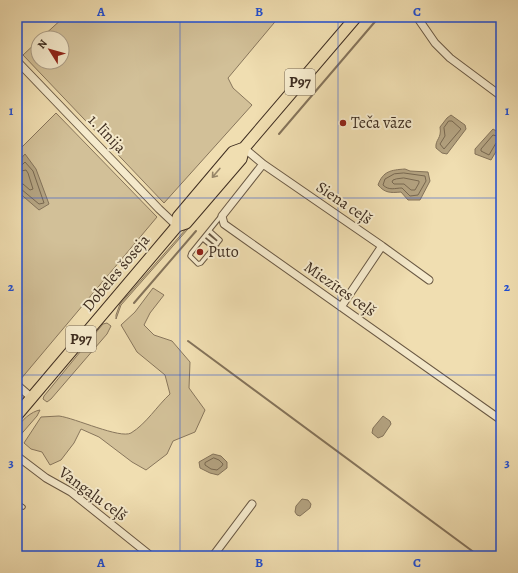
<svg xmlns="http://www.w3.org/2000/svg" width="518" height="573" font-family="Alegreya,serif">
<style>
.green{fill:#d2c098;stroke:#88765c}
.water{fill:#b3a280;stroke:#84735a}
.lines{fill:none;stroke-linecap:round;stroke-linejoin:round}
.shore{stroke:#786850;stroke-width:1}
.stream{stroke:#84735a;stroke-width:2}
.service-casing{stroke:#6a5944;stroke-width:5.5}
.minor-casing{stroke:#6a5944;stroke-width:9}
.primary-casing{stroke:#3e2d20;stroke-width:13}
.service{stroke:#f5eacc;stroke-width:3.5}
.minor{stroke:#f5eacc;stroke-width:7}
.primary{stroke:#f0deb1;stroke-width:11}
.oneway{stroke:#978668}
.grid{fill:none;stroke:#1d4ed8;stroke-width:1;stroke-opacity:0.55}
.poi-dot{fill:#8f2418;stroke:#f5eacc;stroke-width:1.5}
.labels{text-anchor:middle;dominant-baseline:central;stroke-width:4;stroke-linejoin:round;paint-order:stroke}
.shield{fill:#f5eacc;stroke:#756654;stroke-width:1}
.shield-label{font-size:15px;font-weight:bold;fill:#3e2d20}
.poi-label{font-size:16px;fill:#3e2d20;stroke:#f5eacc;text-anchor:start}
.street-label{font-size:16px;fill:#3e2d20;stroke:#f5eacc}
.neatline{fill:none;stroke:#1d4ed8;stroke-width:1.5}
.grid-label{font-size:13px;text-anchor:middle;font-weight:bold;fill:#1d4ed8}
</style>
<rect width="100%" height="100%" fill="#f0deb1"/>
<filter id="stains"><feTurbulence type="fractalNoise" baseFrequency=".005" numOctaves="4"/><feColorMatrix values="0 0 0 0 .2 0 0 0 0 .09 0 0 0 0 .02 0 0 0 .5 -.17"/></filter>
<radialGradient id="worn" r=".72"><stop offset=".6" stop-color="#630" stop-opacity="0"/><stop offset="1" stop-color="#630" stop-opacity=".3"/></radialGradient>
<path class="green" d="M 64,17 L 279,17 L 228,78 L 233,88 L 252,105 L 164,203 L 23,55 L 38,41 L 38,62 L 62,62 L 62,38 L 41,38 Z
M 56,113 L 157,217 L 20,380 L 17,378 L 17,152 Z
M 194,220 L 195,221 L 121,305 L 116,319 L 116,315 L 120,304 Z
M 153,288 L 164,295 L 150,313 L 144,325 L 154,335 L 172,341 L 190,362 L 189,388 L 205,410 L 195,432 L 173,441 L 167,454 L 146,470 L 132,462 L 99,437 L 81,429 L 74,443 L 61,460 L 50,465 L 42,452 L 31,449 L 24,443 L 41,417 C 47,417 53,416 59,416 C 75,418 120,439 131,433 C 146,424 157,406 170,394 L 165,375 L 137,352 L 121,325 L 135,312 Z
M 107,323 L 111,326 L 107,334 L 51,399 L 47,402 L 43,399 L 44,396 L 103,324 Z
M 40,410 L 37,416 L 17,439 C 17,436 16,431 17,429 C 20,421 32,411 40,410 Z"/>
<path class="water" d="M 451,115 L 465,125 L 466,129 L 447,154 L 442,153 L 436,148 C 435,139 442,139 440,127 L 447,118 Z
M 493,129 L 501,134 L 501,143 L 491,160 L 475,154 L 475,149 Z
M 25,154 L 36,169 L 49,204 L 39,210 L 17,191 L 17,163 Z
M 405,169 L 410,171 L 428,172 L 430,181 L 420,200 L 408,200 L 401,192 C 390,193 385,193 378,185 C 383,171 391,170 405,169 Z
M 383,416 L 390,421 L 391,424 L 383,436 L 378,438 L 372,433 L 373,428 Z
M 213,454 L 221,456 L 227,462 L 227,468 L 218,475 L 210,473 L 200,468 L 199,462 Z
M 302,499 L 308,500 L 311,504 L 310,508 L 300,516 L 297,515 L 295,512 L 296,506 Z"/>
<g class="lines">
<path class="shore" d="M 449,121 L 452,121 L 461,129 L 444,149 L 440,144 L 445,136 L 444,128 Z
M 501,137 L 493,135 L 481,149 L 481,151 L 489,155 L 496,143 L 501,141
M 17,167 L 21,166 L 25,162 L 33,171 L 44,203 L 39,204 L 21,189 L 17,188
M 17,172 L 26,170 L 28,173 L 33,189 L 30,190 L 23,184 L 17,183
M 404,173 L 425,176 L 426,181 L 418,195 L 410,196 L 402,188 C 395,188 389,191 383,185 L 385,179 L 394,174 Z
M 404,178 L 419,181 L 419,183 L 415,190 L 411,190 L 404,184 L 394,184 L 392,182 L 393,180 L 396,179 Z
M 214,458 L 219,460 L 223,464 L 222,466 L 217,470 L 211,469 L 205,465 L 205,463 Z"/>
<path class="stream" d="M 279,134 L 379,17
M 134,303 L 196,231
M 188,341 L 479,556"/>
<g class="service-casing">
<path id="service" d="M 210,231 L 220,240 L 201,263 L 198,264 L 190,256 L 191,253 L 221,216
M 206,235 L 217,244
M 203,239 L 214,248
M 17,503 L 23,507"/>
</g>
<g class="minor-casing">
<path id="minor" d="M 417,17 L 435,43 L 450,58 L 501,96
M 17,61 L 159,209 L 177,226
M 244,148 L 263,164 L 382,246 L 429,280
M 263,164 L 222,216 L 224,224 L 501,420
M 341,307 L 382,246
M 17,385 L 32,398
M 17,456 L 46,478 L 71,492 L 151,556
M 213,556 L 252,504"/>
</g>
<g class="primary-casing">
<path id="primary" d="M 177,226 L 186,223 L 241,159 L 244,148 L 356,17
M 17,415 L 177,226 L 178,217 L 233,152 L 244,148"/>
</g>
<use href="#service" class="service"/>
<use href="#minor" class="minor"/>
<use href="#primary" class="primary"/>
</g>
<defs><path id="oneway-shaft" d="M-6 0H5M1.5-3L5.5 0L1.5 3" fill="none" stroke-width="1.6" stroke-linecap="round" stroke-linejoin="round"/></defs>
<use class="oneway" href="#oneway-shaft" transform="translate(216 173) rotate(130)"/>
<path class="grid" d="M 180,17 L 180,556M 338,17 L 338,556M 17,198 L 501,198M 17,375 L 501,375"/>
<g class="poi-dot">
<circle cx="343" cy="123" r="4"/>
<circle cx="200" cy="252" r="4"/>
</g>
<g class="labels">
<g class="shield">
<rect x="285" y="69" width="30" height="26" rx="3"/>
<rect x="66" y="326" width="30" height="26" rx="3"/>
</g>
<g class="shield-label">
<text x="300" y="82">P97</text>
<text x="81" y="339">P97</text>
</g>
<g class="poi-label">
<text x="351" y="123">Teča vāze</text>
<text x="208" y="252">Puto</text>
</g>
<g class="street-label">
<text transform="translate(107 134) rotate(46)">1. līnija</text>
<text transform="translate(344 203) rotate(34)">Siena ceļš</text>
<text transform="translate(116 273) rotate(-50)">Dobeles šoseja</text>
<text transform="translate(340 289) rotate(35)">Miezītes ceļš</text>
<text transform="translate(93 494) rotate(36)">Vangaļu ceļš</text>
</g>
</g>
<rect width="518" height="573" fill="none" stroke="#f0deb1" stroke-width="44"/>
<g transform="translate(50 50) rotate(307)"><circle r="19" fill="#f5eacc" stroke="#ac9e87"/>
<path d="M0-3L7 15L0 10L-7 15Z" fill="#8f2418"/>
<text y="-6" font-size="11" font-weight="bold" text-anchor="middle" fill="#3e2d20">N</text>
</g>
<rect x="22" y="22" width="474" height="529" class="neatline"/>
<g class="grid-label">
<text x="101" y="16">A</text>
<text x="259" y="16">B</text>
<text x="417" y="16">C</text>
<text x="11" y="115">1</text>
<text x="507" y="115">1</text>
<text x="11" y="291">2</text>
<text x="507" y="291">2</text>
<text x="11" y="467">3</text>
<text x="507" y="467">3</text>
<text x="101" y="567">A</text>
<text x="259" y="567">B</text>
<text x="417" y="567">C</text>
</g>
<rect width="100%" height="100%" filter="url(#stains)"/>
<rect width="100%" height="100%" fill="url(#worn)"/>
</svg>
